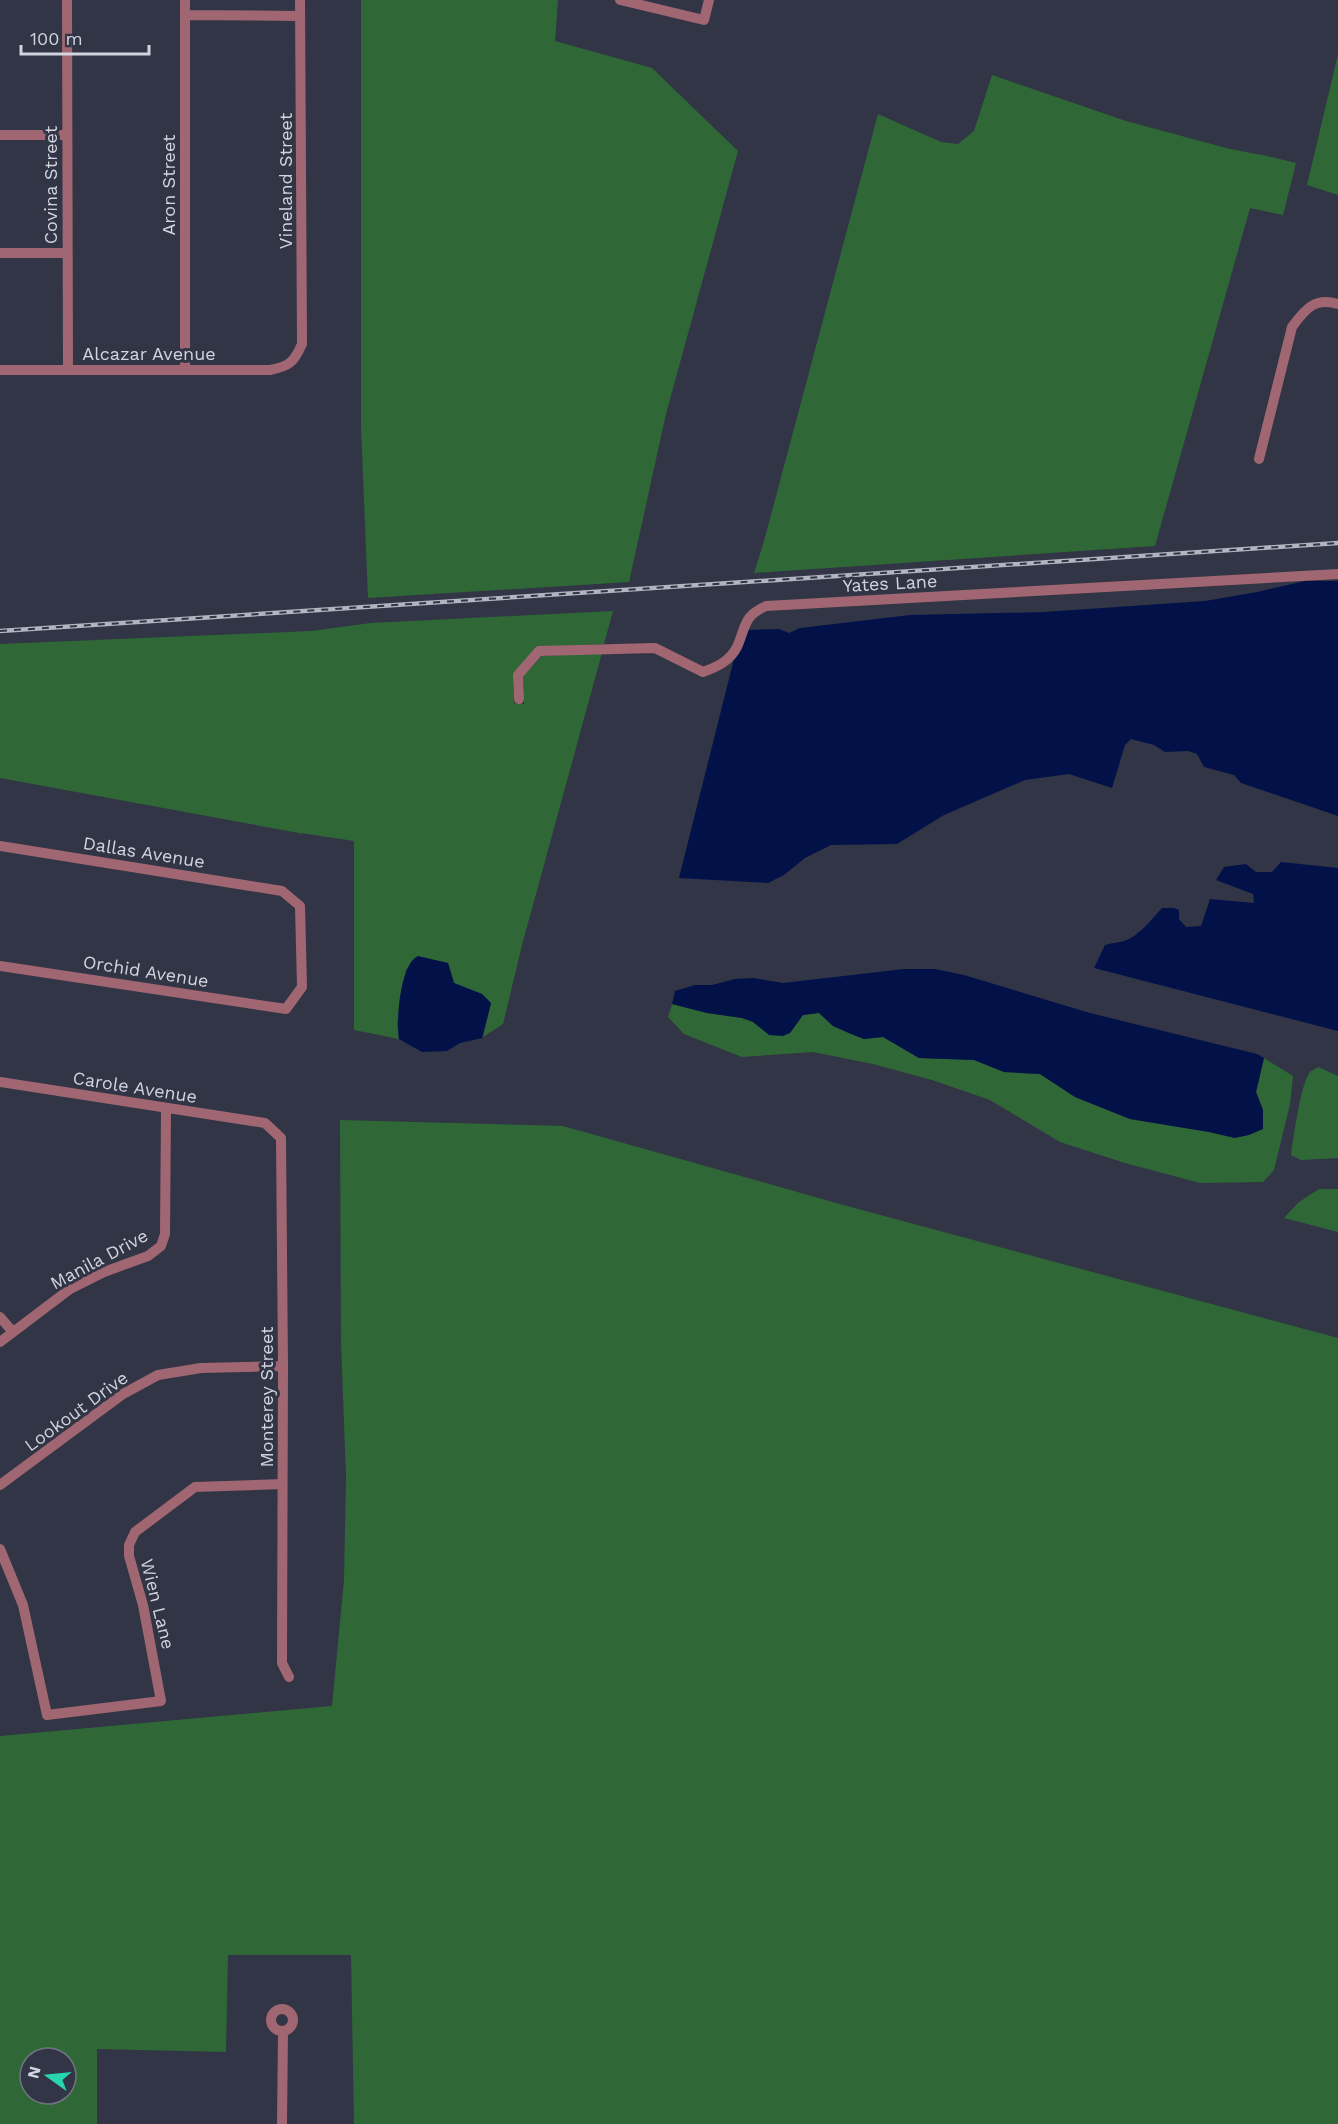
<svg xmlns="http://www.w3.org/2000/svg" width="1338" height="2124" font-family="'Work Sans',sans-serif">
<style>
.green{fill:#2f6836;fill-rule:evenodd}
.water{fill:#021249}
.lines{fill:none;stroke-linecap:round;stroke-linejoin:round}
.minor{stroke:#a06772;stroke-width:10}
.rail-casing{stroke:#b2b4c0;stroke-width:4.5}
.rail{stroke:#313545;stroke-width:2;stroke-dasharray:7;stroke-linecap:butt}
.labels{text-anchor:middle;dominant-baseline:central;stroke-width:6;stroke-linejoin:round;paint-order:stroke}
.street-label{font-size:18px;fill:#d2d4df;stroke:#313545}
</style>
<rect width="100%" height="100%" fill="#313545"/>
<path class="green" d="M 361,0 L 558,0 L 555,41 L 652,68 L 738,151 L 666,414 L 629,582 L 368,598 L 361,427 Z
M 1338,54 L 1338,195 L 1307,185 Z
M 992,75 L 1126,121 L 1230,149 L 1267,156 L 1296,163 L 1283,215 L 1250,208 L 1155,546 L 754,573 L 764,541 L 878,114 L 941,142 L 958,144 L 974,131 Z
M 613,611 L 604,644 L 538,647 L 513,674 L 514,703 L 524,704 L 523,676 L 542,656 L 602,653 L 522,945 L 503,1024 L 483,1037 L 491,1003 L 482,994 L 454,983 L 448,963 L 406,969 L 397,1024 L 399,1039 L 354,1030 L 354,841 L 301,833 L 300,835 L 299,833 L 0,778 L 0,644 L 311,631 L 371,623 Z
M 672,1004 L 707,1013 L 742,1018 L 790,1033 L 803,1015 L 819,1013 L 833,1026 L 864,1039 L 883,1037 L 919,1058 L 974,1060 L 1004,1072 L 1040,1074 L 1075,1097 L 1130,1119 L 1209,1132 L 1235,1138 L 1263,1110 L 1256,1092 L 1264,1058 L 1293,1076 L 1290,1104 L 1274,1170 L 1263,1182 L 1200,1183 L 1125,1163 L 1060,1142 L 990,1100 L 932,1080 L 873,1064 L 813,1052 L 742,1057 L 684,1034 L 668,1017 Z
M 1318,1067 L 1338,1076 L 1338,1158 L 1301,1160 L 1291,1155 C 1293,1140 1301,1082 1310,1072 C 1312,1070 1316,1069 1318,1067 Z
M 340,1120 L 563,1126 L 847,1206 L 1338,1338 L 1338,2124 L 354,2124 L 351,1955 L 228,1955 L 226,2052 L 97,2049 L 97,2124 L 0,2124 L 0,1736 L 332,1706 L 344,1580 L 346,1476 L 341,1343 ZM 30,2058 L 66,2058 L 66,2094 L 30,2094 Z
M 1319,1189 L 1338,1189 L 1338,1232 L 1284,1218 L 1299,1202 Z"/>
<path class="water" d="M 1305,581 L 1338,581 L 1338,816 L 1241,783 L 1234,775 L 1204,767 L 1197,754 L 1188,751 L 1165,752 L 1154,745 L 1131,739 L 1125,745 L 1112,788 L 1069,774 L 1025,780 L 944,815 L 897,844 L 831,845 L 805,858 L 784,875 L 768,883 L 679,878 L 734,659 L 748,630 L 779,629 L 789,633 L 800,628 L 910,615 L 1044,612 L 1205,601 L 1257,592 Z
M 1281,862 L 1338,868 L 1338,1031 L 1094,968 L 1105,945 C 1111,943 1117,943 1124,941 C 1139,936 1151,920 1162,908 L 1174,908 L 1179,910 L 1179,919 L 1186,927 L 1201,926 L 1210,899 L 1254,903 L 1253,894 L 1216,880 L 1224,867 L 1246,864 L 1256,872 L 1272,872 Z
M 418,956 L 448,963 L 454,983 L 482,994 L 491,1003 L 482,1038 L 460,1043 L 447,1051 L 422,1052 L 399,1039 C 396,1020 400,964 418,956 Z
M 904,969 L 935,969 L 964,975 L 1090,1013 L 1257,1054 L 1264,1058 L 1256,1092 L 1263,1110 L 1263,1129 L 1249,1135 L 1235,1138 L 1209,1132 L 1130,1119 L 1075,1097 L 1040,1074 L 1004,1072 L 974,1060 L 919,1058 L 883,1037 L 864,1039 L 851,1034 L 833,1026 L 819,1013 L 803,1015 L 790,1033 L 783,1036 L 769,1035 L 753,1022 L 742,1018 L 707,1013 L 672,1004 L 675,991 L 695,985 L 712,985 L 735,979 L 753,978 L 783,983 Z"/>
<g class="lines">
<path class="minor" d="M 67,0 L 68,369
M 620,0 L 704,20 L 709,0
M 185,15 L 300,16
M 0,135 L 67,135
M 0,253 L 66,253
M 0,370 L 270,370 C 290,366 294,362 302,344 L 300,0
M 185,370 L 185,0
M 1259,459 L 1292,327 C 1305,309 1315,297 1338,304
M 519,699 L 518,675 L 539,651 L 655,648 L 703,672 C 717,667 730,661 737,647 C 746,627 743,616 766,606 L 1338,574
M 0,846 L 282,891 L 300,906 L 302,987 L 286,1009 L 0,966
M 0,1082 L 265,1123 L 281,1138 L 283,1366 L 282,1663 L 289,1677
M 0,1317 L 13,1332
M 0,1342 L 70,1289 L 104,1272 L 148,1256 L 161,1246 L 165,1234 L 166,1108
M 0,1485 L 123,1394 L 158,1375 L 201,1368 L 283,1366
M 0,1549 L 23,1605 L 47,1715 L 161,1701 L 143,1605 L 129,1556 L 129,1545 L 135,1532 L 195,1487 L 282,1484
M271 2020a11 11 0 1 1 22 0a11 11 0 1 1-22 0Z
M 282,2124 L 283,2032"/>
<g class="rail-casing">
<path id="rail" d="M 0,631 L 1338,543"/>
</g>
<use href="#rail" class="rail"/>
</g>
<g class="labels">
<g class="street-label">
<text transform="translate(285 181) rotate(-90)">Vineland Street</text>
<text transform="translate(50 185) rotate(-90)">Covina Street</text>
<text transform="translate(168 185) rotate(-90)">Aron Street</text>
<text x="149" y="353">Alcazar Avenue</text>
<text transform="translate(890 583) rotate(-3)">Yates Lane</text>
<text transform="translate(144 852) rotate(9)">Dallas Avenue</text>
<text transform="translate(146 971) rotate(9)">Orchid Avenue</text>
<text transform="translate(135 1087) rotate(9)">Carole Avenue</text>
<text transform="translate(99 1259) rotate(-28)">Manila Drive</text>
<text transform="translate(266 1397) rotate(-90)">Monterey Street</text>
<text transform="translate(76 1411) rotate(-36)">Lookout Drive</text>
<text transform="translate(158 1604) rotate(76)">Wien Lane</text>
</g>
</g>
<g transform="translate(48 2076) rotate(285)"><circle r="28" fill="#313545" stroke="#717583" stroke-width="1.5"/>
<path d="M0-4.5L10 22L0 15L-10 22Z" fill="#28d5ad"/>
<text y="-9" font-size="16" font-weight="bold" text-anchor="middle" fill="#d2d4df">N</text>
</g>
<path d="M21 45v9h128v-9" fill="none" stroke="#d2d4df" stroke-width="3"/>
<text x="30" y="45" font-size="18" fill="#d2d4df" stroke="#313545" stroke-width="4.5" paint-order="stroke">100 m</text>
</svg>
